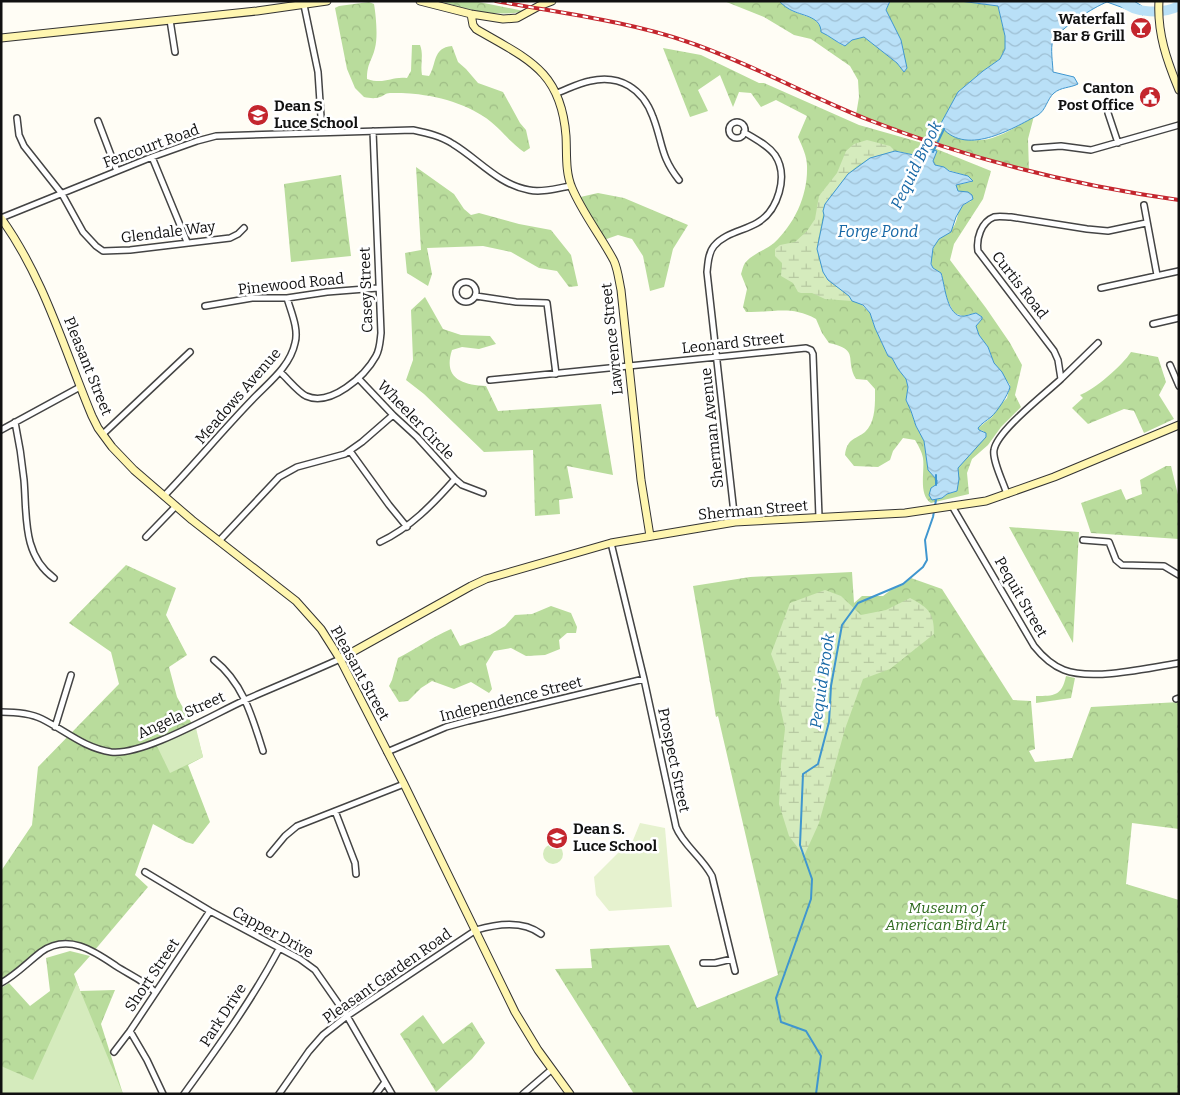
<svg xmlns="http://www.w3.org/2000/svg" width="1180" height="1095" font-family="Bitter,serif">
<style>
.forest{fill:url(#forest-crowns);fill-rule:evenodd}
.wetland{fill:url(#wetland-marsh)}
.park{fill:#d5ebbd}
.pitch{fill:#e6f2cf}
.water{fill:url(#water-waves);stroke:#3f96cf}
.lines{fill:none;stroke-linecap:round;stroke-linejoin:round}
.stream{stroke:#3f96cf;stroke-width:2}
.river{stroke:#b9e0f7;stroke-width:10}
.street-casing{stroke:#444;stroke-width:8}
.secondary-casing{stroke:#333;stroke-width:9}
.street{stroke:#fff;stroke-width:5}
.secondary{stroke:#fff6b0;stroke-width:7}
.rail-casing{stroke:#c4262e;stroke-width:4}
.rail{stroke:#fff;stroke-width:2;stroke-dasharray:5.5;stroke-linecap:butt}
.labels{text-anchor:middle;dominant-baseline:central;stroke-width:5;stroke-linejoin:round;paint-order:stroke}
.poi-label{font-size:15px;font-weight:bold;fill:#111;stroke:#fff;text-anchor:end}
.street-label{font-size:15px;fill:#111;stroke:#fff}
.park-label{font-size:15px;font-style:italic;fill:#2f6b1f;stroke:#fff}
.water-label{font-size:16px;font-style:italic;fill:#1768a6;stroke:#fff}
</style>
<defs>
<pattern id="forest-crowns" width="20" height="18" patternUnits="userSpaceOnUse" patternTransform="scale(1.25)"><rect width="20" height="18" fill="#b9dc9c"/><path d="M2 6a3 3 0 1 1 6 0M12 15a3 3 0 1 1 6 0" fill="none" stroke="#9ebc85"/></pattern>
<pattern id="wetland-marsh" width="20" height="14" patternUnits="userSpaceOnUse" patternTransform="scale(1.25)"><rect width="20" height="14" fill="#d5ebbd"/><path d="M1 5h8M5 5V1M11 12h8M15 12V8" fill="none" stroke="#b6c8a1"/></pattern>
<pattern id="water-waves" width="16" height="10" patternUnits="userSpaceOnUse" patternTransform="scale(1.25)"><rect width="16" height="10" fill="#b9e0f7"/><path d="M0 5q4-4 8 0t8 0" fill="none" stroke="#9ebfd3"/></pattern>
</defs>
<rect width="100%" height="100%" fill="#fffdf5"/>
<path class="forest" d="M 440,1 L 474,1 L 524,11 C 500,18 463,9 440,1 Z
M 724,1 L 779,1 L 792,11 L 814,19 L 821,27 L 821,32 C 830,36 836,42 844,46 L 852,40 L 864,37 L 897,63 L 904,72 L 907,68 L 903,57 L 903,49 L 886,10 L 890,1 L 960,1 L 998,6 L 1005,36 L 1005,49 L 1000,59 L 983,71 L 958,92 L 940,125 C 950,129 962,139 972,140 C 994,143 1017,126 1034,116 L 1028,139 L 1029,171 L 965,154 L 856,115 L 859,97 L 858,80 L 850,66 L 811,39 L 794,35 L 764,17 Z
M 369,2 L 374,4 C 376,16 378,37 375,48 C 372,61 367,63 367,79 C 385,85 391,76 407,78 L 411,71 L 412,45 L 420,45 C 424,55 420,64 422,75 L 429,76 C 437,64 432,48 452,46 L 458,62 L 466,69 L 478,83 L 503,92 L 520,123 L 526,130 L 530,148 L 524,152 C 508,141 500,127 483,116 C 457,99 421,92 390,93 C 385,93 384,96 380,97 C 375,99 369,98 364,97 L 355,88 L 347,69 L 335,8 L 339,6 Z
M 663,48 L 701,55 L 759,83 L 764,83 L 859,125 L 919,142 L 991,171 L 983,199 L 954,244 L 950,260 L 986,308 L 1010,343 L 1022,365 L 1015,395 L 1021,407 L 1001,427 L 988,445 L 972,459 L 967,473 L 969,494 L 931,503 C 918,494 925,472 923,458 C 922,452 918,445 915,440 L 903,438 L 893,451 L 890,460 L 878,467 L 854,466 L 845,455 C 847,439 854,440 865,432 C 876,422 875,403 875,389 L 867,380 L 856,379 C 844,359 861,350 829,343 L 822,333 L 816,319 C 790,305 774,313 746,312 L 743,307 L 747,289 L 741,274 C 742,271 743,266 745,263 C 752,254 766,250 774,243 C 795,223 808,195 807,166 C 807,156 802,146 798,137 L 807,116 L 776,100 L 761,107 L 751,93 L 739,92 L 733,107 L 720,75 L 698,90 L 708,111 L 690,117 ZM 930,149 L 934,157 L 933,161 L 935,165 C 946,169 956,173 968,176 L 971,182 L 956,185 L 956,189 L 971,201 C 955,207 960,216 954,226 C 951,230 945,233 941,237 C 935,243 928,256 932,266 C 933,269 938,271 941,273 L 946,297 L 954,313 L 963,316 L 976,313 L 982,319 L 976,326 L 979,335 L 988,347 L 994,363 L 1010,385 L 1007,398 L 1000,405 L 992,417 L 978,428 L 979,430 L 984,431 L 958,468 L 957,491 L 947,494 L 942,498 L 931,488 L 937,484 L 937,480 L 928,470 L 924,441 L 916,426 L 911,411 L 906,400 L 908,387 L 906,379 L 898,369 L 892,358 L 888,356 L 875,328 L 870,313 L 862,305 L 897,151 L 914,155 L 923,160 L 927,158 Z
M 416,167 L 454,194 L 464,209 L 471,215 L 479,213 L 519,224 L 551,230 L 571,255 L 578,286 L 569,287 L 557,271 L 539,268 L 511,252 L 483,246 L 427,248 L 432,274 L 428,286 L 407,273 L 405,253 L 421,250 Z
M 341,175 L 351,256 L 291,262 L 284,184 Z
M 598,193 L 624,198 L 688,225 L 673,249 L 664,287 L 650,291 L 643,256 L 632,239 L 618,235 L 601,241 L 576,198 Z
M 425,297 L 443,329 L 461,335 L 490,336 L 496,344 L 479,349 L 462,347 L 452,350 C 443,378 461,385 486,386 L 498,411 L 601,404 L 613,475 L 567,466 L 573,498 L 559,500 L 560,514 L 535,516 L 533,450 L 484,452 L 424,394 L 406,380 L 413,360 L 411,310 Z
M 1131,352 L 1158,357 L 1166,382 L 1159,395 L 1174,419 L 1144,433 L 1134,411 L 1124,409 L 1088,424 L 1072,408 L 1083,398 L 1080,395 C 1094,390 1123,365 1131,352 Z
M 1166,466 L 1171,466 L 1179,499 L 1179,539 L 1091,533 L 1081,503 L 1121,489 L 1126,500 L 1142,494 L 1140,480 Z
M 1009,527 L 1079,532 L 1073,643 Z
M 126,565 L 176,588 L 166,615 L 187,655 L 169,667 L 177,697 L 196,731 L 203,757 L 188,765 L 210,822 L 193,844 L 186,842 L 153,824 L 135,875 L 148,887 L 94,951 L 70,945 L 50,948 L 1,983 L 1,871 L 32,825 L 38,767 L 119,684 L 111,652 L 69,623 Z
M 852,572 L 854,603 L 862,596 L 883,596 L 892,589 L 903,585 L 911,578 L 942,589 L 1013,700 L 1031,701 L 1035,749 L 1029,751 L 1035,762 L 1072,758 L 1091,707 L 1179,702 L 1179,829 L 1132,823 L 1126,884 L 1179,900 L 1179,1094 L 634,1094 L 555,969 L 592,968 L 590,949 L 669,945 L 697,1008 L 778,975 L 718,716 L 716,717 L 693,586 L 750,577 Z
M 551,606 L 571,613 L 577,627 L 576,633 L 567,633 L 559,640 L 560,649 L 545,655 L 526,656 L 511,648 L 494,651 L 486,664 L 492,689 L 489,693 L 471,682 L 454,689 L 432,681 L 421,688 L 408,701 L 399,702 L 389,686 L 392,680 L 398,658 C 416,649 432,637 451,629 L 460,646 L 490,635 L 505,626 L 515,615 L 532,614 Z
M 1066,676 L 1075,678 L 1071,698 L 1036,703 L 1036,696 C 1054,696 1062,696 1066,676 Z
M 70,951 L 90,956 L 74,974 L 80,991 L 115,990 L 101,1024 L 123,1094 L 1,1094 L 1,988 L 9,983 L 30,1006 L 50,991 L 46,958 Z
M 423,1015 L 443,1044 L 472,1022 L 485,1043 L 472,1059 L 436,1092 L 400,1034 Z"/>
<path class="wetland" d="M 867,140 L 890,146 L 895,151 L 870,158 L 857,166 L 848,174 L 825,204 L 818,241 L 818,255 L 823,272 L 828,280 L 849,296 L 852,301 L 825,299 L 812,293 L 801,293 L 798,292 L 793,283 L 781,276 L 782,263 L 775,256 L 775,249 L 780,245 L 795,242 L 807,231 L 815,219 L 819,196 L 837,173 L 846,151 L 854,144 Z
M 825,590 L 841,596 L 861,615 L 886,610 L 910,598 C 929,608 934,613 934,634 L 890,669 L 863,679 L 845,729 L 819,823 L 804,856 L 789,836 L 779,804 L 781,764 L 785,729 L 779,701 L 781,680 L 771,654 L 790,603 Z"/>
<path class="park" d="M 195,724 L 203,757 L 170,773 L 155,742 Z
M543 854a10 10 0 1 1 20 0a10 10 0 1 1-20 0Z
M 77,983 L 123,1094 L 1,1094 L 1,1066 L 33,1080 Z"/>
<path class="pitch" d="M 640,823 L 665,828 L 672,907 L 609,911 L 596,895 L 594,877 L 621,850 L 629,850 Z"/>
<path class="water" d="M 779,1 L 890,1 L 886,10 L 901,40 L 907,68 L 904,72 L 897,63 L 864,37 L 852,40 L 845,46 C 836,42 830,36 821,32 C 821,17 804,16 793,11 C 788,9 783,5 779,1 Z
M 960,1 L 1134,1 L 1142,6 L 1143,15 L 1107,2 C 1094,7 1060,28 1053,41 C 1050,47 1053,65 1053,72 L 1074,77 L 1078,84 C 1070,88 1061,87 1054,93 C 1047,99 1046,110 1038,115 C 1012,129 964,158 940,125 L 958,92 L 983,71 L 1000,59 L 1005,49 L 1005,36 L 998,6 Z
M 930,149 L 937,151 L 933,161 L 935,165 L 944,167 L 949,171 L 968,176 L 973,181 L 956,185 L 958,191 L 968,192 L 972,195 L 973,199 L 963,205 L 956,217 L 951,232 L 939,239 L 933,248 L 931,264 L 933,268 L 941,273 C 945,285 946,312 960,316 C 965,317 971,314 976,313 L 982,317 L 982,319 L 976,326 L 979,335 L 988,347 L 994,363 L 1002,372 L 1010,387 C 1008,395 997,412 991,417 C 986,421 982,423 978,428 L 979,430 L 986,433 L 986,437 L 958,468 L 959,479 L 957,491 L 947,494 L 942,498 L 932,500 L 929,495 L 931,488 L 937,484 L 937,480 L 928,470 L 924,441 L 916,426 L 911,411 L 906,400 L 908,387 L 906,379 L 898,369 L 892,358 L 888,356 L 875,328 L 870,313 L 863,305 L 852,301 L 849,296 L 828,280 L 823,272 L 817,249 L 824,215 L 823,211 L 825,204 L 848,174 L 870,158 L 895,151 L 914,155 L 923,160 L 927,158 Z"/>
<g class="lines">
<path class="stream" d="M 933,152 L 944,129
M 936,485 L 936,475
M 816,1094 L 821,1056 L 806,1031 L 781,1022 L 776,998 L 811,899 L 812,879 L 800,845 L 803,774 L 818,764 L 829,722 L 831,686 L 842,625 L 858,603 L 903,584 L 923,567 L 927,560 L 925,540 L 933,517 L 936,500"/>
<path class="river" d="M 1122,1 C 1135,14 1164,14 1179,6"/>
<g class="street-casing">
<path id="street" d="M 304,5 L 318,72 L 322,132
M 170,20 L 175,52
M 557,93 C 568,89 579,83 590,81 C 620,74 643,89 653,117 C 663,143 660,156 679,180
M 1108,113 L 1118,143
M 17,118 L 19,135 L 24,146 L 62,194 L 83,232 L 96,246 L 103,251 L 130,250 L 230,238 L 238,234 L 244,228
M 98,121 L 117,171
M729 130a8 8 0 1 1 16 0a8 8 0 1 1-16 0Z
M 1035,148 L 1061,146 L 1091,150 L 1179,125
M 152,157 L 187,242
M 1144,205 L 1157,275
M 1,218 L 152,157 L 197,141 L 216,136 L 413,130 C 427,133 441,136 453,144 C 478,159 499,185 529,190 C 542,193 557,188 571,186
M456 292a10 10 0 1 1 20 0a10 10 0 1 1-20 0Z
M 1101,288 L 1179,271
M 476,296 L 516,302 L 547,303 L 556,374
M 205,306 L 252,298 L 287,298 L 327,292 L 378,288
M 1153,324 L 1179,318
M 1170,365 L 1179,386
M 280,372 C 287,378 298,392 306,396 C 331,407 365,376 376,356 C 380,349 380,341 381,333 L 373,131
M 358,378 L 393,415 L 417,437 L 455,479 L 462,485 L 483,493
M 1061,379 L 1098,343
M 490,380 L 806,348 L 811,350 L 813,354 L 819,517
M 15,422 C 19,441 22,460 24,480 C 27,515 22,555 54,578
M 1,430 L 80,387
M 103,434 L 190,352
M 350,451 L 389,505 L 407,527
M 1007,494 C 1004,484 992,460 994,450 C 997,431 1045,394 1061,379 L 1058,360 L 1054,351 L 978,251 C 976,239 981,222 994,217 C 999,216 1006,217 1011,217 L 1087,229 L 1108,231 L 1146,223
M 164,496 C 194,465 222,431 252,400 C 268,383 290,367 295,343 C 299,329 291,312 287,298
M 952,506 L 1034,646 C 1042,656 1051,665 1064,670 C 1092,681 1149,668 1179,663
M 735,522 L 707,272 C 708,264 708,253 714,246 C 725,233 743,231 757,223 C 778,211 789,176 775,155 C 768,145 755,139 744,132
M 146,537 L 176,506
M 1083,540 L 1109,542 L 1116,560 L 1122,565 L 1164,566 L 1179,575
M 219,541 L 279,477 L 297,467 L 345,454 L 362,442 L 393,415
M 380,542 C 410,528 433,504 455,479
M 611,543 L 644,679 L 676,827 C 683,845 702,857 712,876 L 735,971
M 214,660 C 243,683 252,716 263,751
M 1176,699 L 1179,698
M 1,712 C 15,712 30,713 42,719 C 66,731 84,748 111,752 C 143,756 214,714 245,700 C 277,686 309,673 340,659
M 55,727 L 71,675
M 387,752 L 446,727 L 468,721 L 644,679
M 335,811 L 355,863 L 356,874
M 270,854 L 285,836 L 297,826 L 404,784
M 145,872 L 210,911 L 300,959 L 315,970 L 347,1016 L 392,1094
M 703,963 L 715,963 L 732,959
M 1,983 C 16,975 28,962 41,952 C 68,933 94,951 116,966 C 128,974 145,981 155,992
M 130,1031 L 147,1060 L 163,1094
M 114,1052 L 130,1031 L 210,911
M 184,1094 C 218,1047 252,1000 279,949
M 279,1094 L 309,1051 L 323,1035 L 347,1016 L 476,930 C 496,924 523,920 541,934
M 376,1094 L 385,1082
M 523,1094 L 551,1070"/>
</g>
<g class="secondary-casing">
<path id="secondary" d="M 420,1 L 471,14 L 503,19 L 517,18 L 539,6 L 552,1
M 1159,1 C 1157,33 1167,61 1179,90
M 471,14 L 473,25 L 476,29 C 527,59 561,70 566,136 C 567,153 565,172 572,188 C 583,214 601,236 614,261 C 618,270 619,281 621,290 L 641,480 L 650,536
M 1,38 L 257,11 L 327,1
M 1,218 C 44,278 64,349 92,416 L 98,428 L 112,447 L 134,470 L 192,520 L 296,601 L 321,629 L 340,659 L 404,784 L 515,1012 L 538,1050 L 570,1094
M 340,659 L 471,586 L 486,579 L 611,543 L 735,522 L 905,513 L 986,501 L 1054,477 L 1179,425"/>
</g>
<use href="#street" class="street"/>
<use href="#secondary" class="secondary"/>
<g class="rail-casing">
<path id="rail" d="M 496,1 C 560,13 627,21 688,42 C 750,63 808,96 869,120 C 969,159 1072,185 1179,200"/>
</g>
<use href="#rail" class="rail"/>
</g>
<defs>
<g id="bar-disc" transform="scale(1.125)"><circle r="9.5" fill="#c4262e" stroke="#fff"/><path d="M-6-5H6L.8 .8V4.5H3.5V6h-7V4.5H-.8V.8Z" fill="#fff"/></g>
<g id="civic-disc" transform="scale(1.125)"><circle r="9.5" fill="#c4262e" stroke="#fff"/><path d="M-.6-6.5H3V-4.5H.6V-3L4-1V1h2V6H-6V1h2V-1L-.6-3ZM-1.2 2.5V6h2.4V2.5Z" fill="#fff"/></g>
<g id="school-disc" transform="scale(1.125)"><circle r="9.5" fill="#c4262e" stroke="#fff"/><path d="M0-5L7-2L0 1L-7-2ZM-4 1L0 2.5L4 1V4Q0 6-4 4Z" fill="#fff"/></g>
</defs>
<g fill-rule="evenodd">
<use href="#bar-disc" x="1141" y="28"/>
<use href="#civic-disc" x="1150" y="97"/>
<use href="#school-disc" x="258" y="115"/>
<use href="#school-disc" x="557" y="838"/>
</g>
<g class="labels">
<g class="poi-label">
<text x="1125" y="19">Waterfall<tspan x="1125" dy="17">Bar &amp; Grill</tspan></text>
<text x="1134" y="88">Canton<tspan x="1134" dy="17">Post Office</tspan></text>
<text x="274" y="106" text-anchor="start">Dean S<tspan x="274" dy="17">Luce School</tspan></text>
<text x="573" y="829" text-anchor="start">Dean S.<tspan x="573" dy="17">Luce School</tspan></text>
</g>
<g class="street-label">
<text transform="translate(151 146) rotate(-20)">Fencourt Road</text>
<text transform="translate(168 232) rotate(-7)">Glendale Way</text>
<text transform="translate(291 284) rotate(-6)">Pinewood Road</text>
<text transform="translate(1020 285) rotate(52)">Curtis Road</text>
<text transform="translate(366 290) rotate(-92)">Casey Street</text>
<text transform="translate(612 339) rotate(-96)">Lawrence Street</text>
<text transform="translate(733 343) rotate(-6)">Leonard Street</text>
<text transform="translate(88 366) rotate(68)">Pleasant Street</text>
<text transform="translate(238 396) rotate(-49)">Meadows Avenue</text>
<text transform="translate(416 420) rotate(46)">Wheeler Circle</text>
<text transform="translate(712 428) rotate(-96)">Sherman Avenue</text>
<text transform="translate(753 510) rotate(-5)">Sherman Street</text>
<text transform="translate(1021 597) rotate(60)">Pequit Street</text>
<text transform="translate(360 673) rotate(61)">Pleasant Street</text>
<text transform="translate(511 699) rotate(-14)">Independence Street</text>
<text transform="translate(181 715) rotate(-24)">Angela Street</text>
<text transform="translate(674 760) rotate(78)">Prospect Street</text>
<text transform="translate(273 932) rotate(29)">Capper Drive</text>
<text transform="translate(152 975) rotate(-56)">Short Street</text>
<text transform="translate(387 976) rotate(-35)">Pleasant Garden Road</text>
<text transform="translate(223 1015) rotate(-57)">Park Drive</text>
</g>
<g class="park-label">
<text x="946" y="908">Museum of<tspan x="946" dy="17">American Bird Art</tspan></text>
</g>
<g class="water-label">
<text transform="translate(916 165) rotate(-64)">Pequid Brook</text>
<text x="878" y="231">Forge Pond</text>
<text transform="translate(822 681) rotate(-82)">Pequid Brook</text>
</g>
</g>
<rect width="1180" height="1095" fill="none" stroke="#111111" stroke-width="5"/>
</svg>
